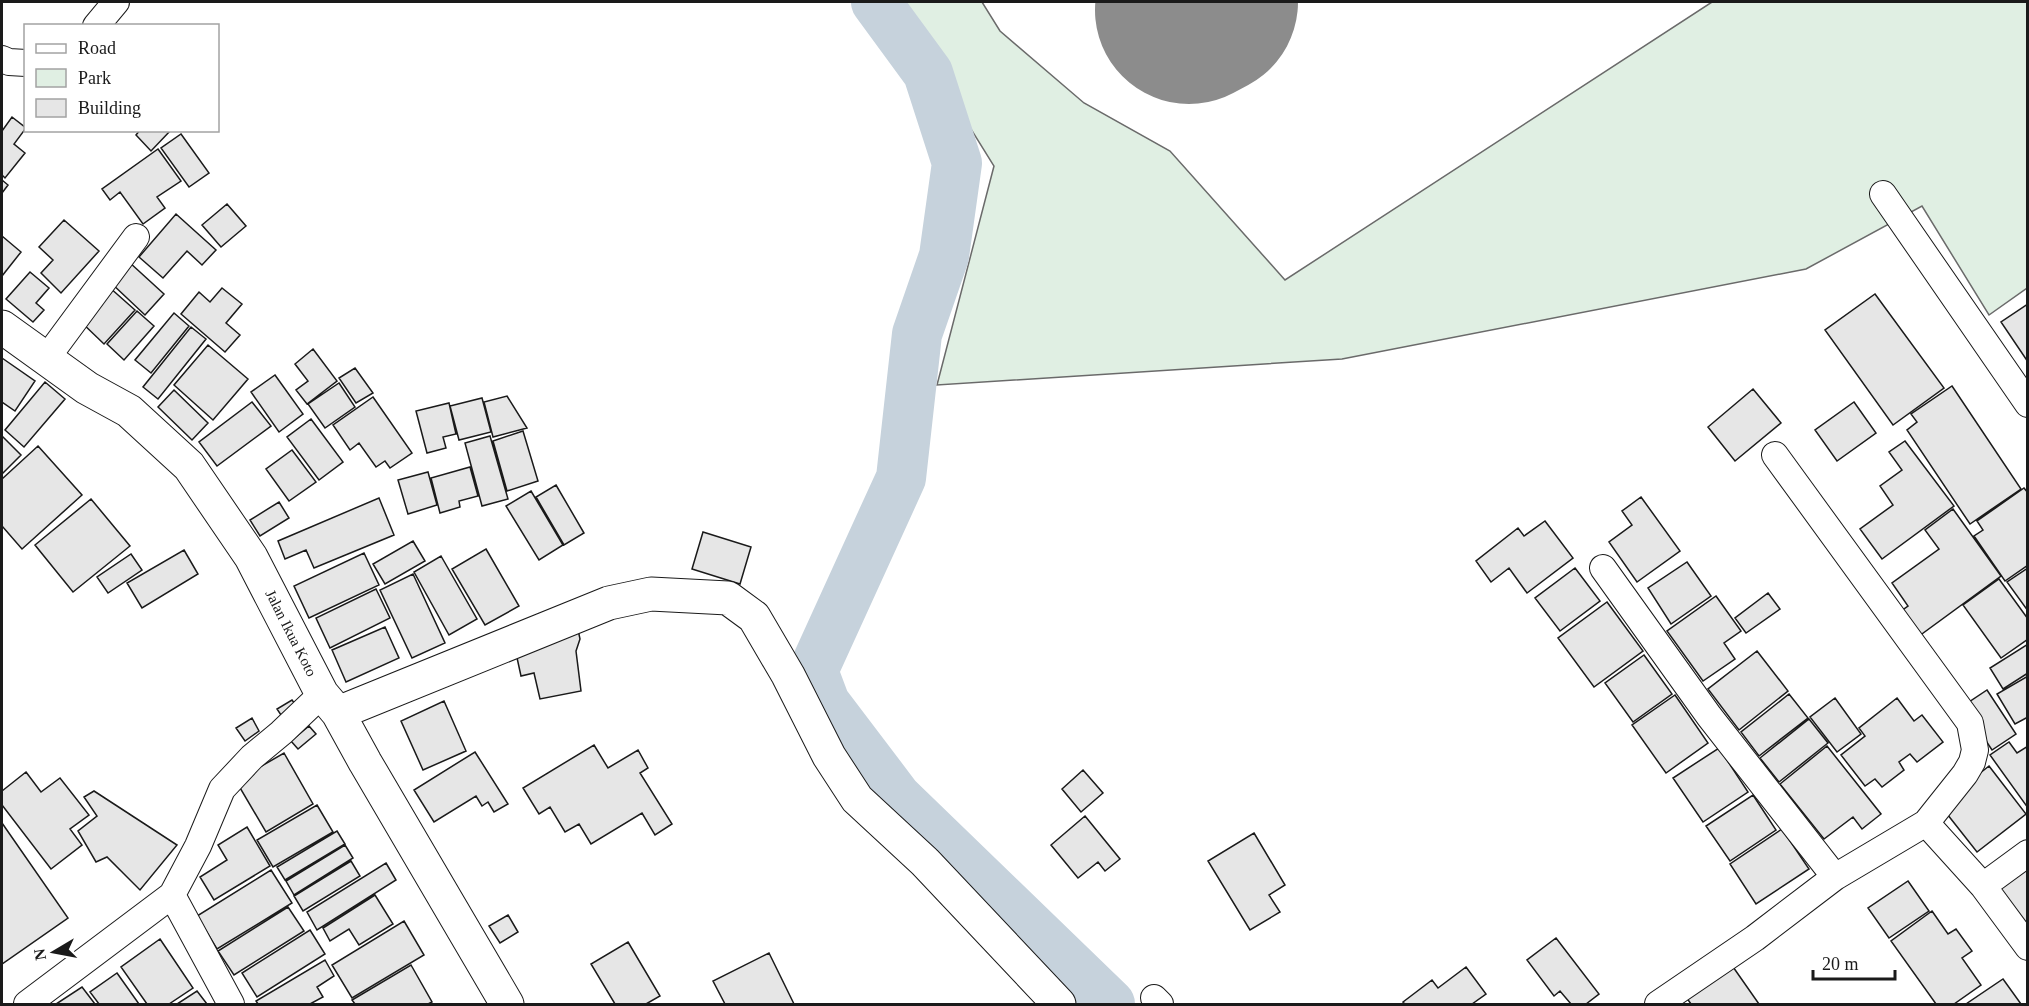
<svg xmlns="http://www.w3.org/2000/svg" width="2029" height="1006" font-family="Georgia,serif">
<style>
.green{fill:#e0efe3;stroke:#6a6a6a;stroke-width:1.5}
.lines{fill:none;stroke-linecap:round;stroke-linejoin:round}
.river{stroke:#c6d2dc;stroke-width:50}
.runway{stroke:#8c8c8c;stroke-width:188}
.building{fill:#e6e6e6;stroke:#1a1a1a;stroke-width:1.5}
.street-casing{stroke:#1a1a1a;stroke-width:28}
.secondary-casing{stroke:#1a1a1a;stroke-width:35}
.street{stroke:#fff;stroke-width:26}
.secondary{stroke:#fff;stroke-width:33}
.labels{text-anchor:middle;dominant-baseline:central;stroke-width:4.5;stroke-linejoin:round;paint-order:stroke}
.street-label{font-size:15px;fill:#1a1a1a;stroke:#fff}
</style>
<rect width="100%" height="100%" fill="#fff"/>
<path class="green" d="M 892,2 L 982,2 L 1000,31 L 1084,103 L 1170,151 L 1285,280 L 1712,2 L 2027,2 L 2027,288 L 1989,315 L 1922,206 L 1806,269 L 1342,359 L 937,385 L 994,166 Z"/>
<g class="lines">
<path class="river" d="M 876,2 L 928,73 L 957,163 L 944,256 L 917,334 L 901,478 L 813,671 L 825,703 L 897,798 L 1110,1004"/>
<path class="runway" d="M 1189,10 L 1204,2"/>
</g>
<path class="building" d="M 12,117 L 26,128 L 14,144 L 25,153 L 5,178 L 2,175 L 2,131 Z
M 140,130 L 171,130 L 151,151 L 136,135 Z
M 181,134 L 209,173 L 189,187 L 161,148 Z
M 158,149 L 181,181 L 157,197 L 165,208 L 143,224 L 120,192 L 110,200 L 102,189 Z
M 2,180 L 8,185 L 2,193 Z
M 227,204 L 246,226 L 221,247 L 202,225 Z
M 176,214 L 216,250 L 202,265 L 187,251 L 163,278 L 139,257 Z
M 64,220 L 99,251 L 61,293 L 41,273 L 53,260 L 39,247 Z
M 2,236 L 21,252 L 2,276 Z
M 129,262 L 164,294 L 145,315 L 110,282 Z
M 30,272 L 49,288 L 36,303 L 44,310 L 33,322 L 6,299 Z
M 109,287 L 135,310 L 104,344 L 79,320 Z
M 222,288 L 242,304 L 226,323 L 240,335 L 225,352 L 181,314 L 199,292 L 210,302 Z
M 1875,294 L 1944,388 L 1893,425 L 1825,330 Z
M 2028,304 L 2028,362 L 2001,322 Z
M 137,311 L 154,326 L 124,360 L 107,344 Z
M 174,313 L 189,326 L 151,373 L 135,360 Z
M 191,327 L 206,339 L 158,399 L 143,387 Z
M 208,345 L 248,379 L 213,420 L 174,385 Z
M 313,349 L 337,381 L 307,404 L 296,390 L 308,381 L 295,364 Z
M 2,358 L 35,381 L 15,411 L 2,402 Z
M 355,368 L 373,393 L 356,403 L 339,378 Z
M 275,375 L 303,414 L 279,432 L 251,392 Z
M 45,382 L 65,399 L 24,447 L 5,430 Z
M 339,383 L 355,407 L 325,428 L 308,404 Z
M 1952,386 L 2021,489 L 1970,524 L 1907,430 L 1917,422 L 1911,414 Z
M 1753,389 L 1781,423 L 1735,461 L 1708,427 Z
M 174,390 L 208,423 L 192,440 L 158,407 Z
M 507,396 L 527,428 L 493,437 L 484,402 Z
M 373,397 L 412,453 L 390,468 L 385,461 L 376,467 L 359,443 L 350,450 L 333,425 Z
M 482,398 L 491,432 L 459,440 L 450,406 Z
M 252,402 L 271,426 L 217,466 L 199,442 Z
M 1854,402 L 1876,433 L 1837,461 L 1815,430 Z
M 449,403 L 456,434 L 443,437 L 446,448 L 427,453 L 416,411 Z
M 311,419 L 343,462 L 319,480 L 287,437 Z
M 523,431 L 538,481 L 507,491 L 493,441 Z
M 2,436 L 21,455 L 2,474 Z
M 490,436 L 508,499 L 482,506 L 465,443 Z
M 1905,441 L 1954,506 L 1882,559 L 1860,529 L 1893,505 L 1880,486 L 1902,470 L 1889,452 Z
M 38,446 L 82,495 L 22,549 L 2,526 L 2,479 Z
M 292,450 L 316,482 L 289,501 L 266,469 Z
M 470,467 L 478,496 L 459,501 L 460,507 L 440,513 L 431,478 Z
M 428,472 L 437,505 L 408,514 L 398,480 Z
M 556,485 L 584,533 L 564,545 L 536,497 Z
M 2024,488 L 2028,493 L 2028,565 L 2005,581 L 1974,536 L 1983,530 L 1977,521 Z
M 531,491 L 563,545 L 539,560 L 506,506 Z
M 1641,497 L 1680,551 L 1637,582 L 1609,542 L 1632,525 L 1622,511 Z
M 379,498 L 394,535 L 314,568 L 306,550 L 285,559 L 278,541 Z
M 91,499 L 130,546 L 73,592 L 35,545 Z
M 279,502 L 289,518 L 260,536 L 250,520 Z
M 1953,509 L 2001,576 L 1915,639 L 1897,614 L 1908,606 L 1892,583 L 1939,549 L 1925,530 Z
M 1545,521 L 1573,558 L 1527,593 L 1509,568 L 1491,582 L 1476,561 L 1518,528 L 1524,536 Z
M 703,532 L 751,547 L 740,584 L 692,569 Z
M 413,541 L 425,561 L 385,584 L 373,564 Z
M 486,549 L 519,606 L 485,625 L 452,569 Z
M 184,550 L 198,574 L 142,608 L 127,583 Z
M 364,553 L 379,585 L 309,618 L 294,586 Z
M 131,554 L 142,570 L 108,593 L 97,577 Z
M 441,556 L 477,619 L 449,635 L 414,572 Z
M 1687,562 L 1711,596 L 1671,624 L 1648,588 Z
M 1575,568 L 1600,601 L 1560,631 L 1535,598 Z
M 2028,568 L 2028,611 L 2007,582 Z
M 413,574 L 445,643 L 412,658 L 380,590 Z
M 1999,579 L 2028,619 L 2028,639 L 2001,658 L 1963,605 Z
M 376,589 L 390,618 L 330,648 L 316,618 Z
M 1768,593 L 1780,609 L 1746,633 L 1735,618 Z
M 1716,596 L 1741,631 L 1724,643 L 1735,659 L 1703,681 L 1667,631 Z
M 1607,602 L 1643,651 L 1594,687 L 1558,638 Z
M 576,620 L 580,639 L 576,651 L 581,691 L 540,699 L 534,673 L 521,676 L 514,644 Z
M 385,627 L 399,658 L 346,682 L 332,650 Z
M 2028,644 L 2028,673 L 2003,689 L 1990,668 Z
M 1757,651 L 1788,691 L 1739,730 L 1708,689 Z
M 1644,655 L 1672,694 L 1633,722 L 1605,683 Z
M 2028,676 L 2028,717 L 2015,724 L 1997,694 Z
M 1987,690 L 2016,734 L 1992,750 L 1963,706 Z
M 1789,694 L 1808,718 L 1759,756 L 1741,732 Z
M 1675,695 L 1708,743 L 1666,773 L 1632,725 Z
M 1835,698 L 1861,734 L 1837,752 L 1810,717 Z
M 1897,698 L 1914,721 L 1922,715 L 1943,742 L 1917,762 L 1910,754 L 1899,762 L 1904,770 L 1882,787 L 1875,779 L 1865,786 L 1841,755 L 1865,736 L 1859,728 Z
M 292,700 L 298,708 L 283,718 L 277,709 Z
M 444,701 L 466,751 L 423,770 L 401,721 Z
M 252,718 L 259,731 L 245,741 L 236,728 Z
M 1809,719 L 1828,743 L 1779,782 L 1760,758 Z
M 309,726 L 316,734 L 298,749 L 291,741 Z
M 2009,742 L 2017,753 L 2028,746 L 2028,808 L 1990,755 Z
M 594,745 L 608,768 L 638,750 L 648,768 L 640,773 L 672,824 L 655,835 L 642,813 L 591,844 L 579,824 L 565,832 L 550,807 L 539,814 L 523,788 Z
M 1827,746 L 1881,814 L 1862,829 L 1853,817 L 1824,839 L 1780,784 Z
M 1719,748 L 1748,792 L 1703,822 L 1673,778 Z
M 475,752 L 508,804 L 494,812 L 488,802 L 482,806 L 476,796 L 434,822 L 414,790 Z
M 284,753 L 313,804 L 266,832 L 236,781 Z
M 1989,766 L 2026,814 L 1977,852 L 1940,805 Z
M 1083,770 L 1103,793 L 1081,812 L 1062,789 Z
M 26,772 L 41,792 L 60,778 L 89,815 L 70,829 L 82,845 L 51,869 L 2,805 L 2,791 Z
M 94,791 L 177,845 L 140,890 L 107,857 L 96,862 L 78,831 L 97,816 L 84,797 Z
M 1753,795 L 1776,830 L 1730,861 L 1706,826 Z
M 317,805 L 333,832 L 273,867 L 257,840 Z
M 1085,816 L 1120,859 L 1105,871 L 1098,862 L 1078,878 L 1051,845 Z
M 2,823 L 68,918 L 2,964 Z
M 247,827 L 270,866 L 214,900 L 200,877 L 227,860 L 218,845 Z
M 1782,829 L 1809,869 L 1756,904 L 1730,864 Z
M 337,831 L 345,844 L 285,880 L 277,867 Z
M 1254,833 L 1285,885 L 1269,895 L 1280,912 L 1250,930 L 1208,861 Z
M 345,845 L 353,858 L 294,895 L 286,881 Z
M 351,861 L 360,876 L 303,911 L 294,896 Z
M 2028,862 L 2028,931 L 1995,885 Z
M 386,863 L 396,880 L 317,930 L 307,912 Z
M 271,870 L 292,903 L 217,949 L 197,916 Z
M 1908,881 L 1929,911 L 1889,938 L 1868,908 Z
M 375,895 L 393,924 L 359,945 L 349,929 L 330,941 L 323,928 Z
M 288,907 L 304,931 L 234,975 L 218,951 Z
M 1932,911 L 1948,934 L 1956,929 L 1972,951 L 1962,958 L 1981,985 L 1954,1004 L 1936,1004 L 1891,941 Z
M 508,915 L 518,932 L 500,943 L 489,926 Z
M 404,921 L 424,955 L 352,998 L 332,965 Z
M 310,930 L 325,954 L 257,997 L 242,973 Z
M 1556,938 L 1599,994 L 1586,1004 L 1571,1004 L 1560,991 L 1554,996 L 1527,960 Z
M 160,939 L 193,988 L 169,1004 L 147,1004 L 121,967 Z
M 628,942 L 660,996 L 646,1004 L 615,1004 L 591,964 Z
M 769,953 L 794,1004 L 725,1004 L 713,981 Z
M 325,960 L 334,976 L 317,987 L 323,997 L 310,1004 L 258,1004 L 256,1001 Z
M 1731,964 L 1759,1004 L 1691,1004 L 1686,997 Z
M 411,965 L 432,1002 L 428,1004 L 355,1004 L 352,1000 Z
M 1466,967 L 1486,994 L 1472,1004 L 1405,1004 L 1403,1002 L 1432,980 L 1438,988 Z
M 117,973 L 139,1004 L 99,1004 L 90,992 Z
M 2003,979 L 2021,1004 L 1966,1004 Z
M 82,987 L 95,1004 L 56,1004 Z
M 197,991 L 207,1004 L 177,1004 Z"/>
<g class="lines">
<g class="street-casing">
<path id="street" d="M 96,26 L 116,2
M 2,59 L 9,62 L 26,63
M 1883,194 L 2028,404
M 46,359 L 136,237
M 1603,568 L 1709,716 L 1835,877 L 1926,823 L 1965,774 L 1972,762 L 1975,750 L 1970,723 L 1775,455
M 1926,823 L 1983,886 L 2028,947
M 1983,886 L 2028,853
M 172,895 L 231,1004
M 1154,998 L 1160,1004
M 27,1004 L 172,895 L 198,846 L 222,789 L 252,757 L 281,733 L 322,694
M 1658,1004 L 1755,938 L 1835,877"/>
</g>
<g class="secondary-casing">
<path id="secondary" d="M 2,327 L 87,388 L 129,411 L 189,466 L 251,557 L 322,694 L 338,713 L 365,762 L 507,1004
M 338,713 L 609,603 L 651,594 L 728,598 L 754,617 L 788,675 L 829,756 L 857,799 L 925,862 L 1059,1004"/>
</g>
<use href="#street" class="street"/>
<use href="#secondary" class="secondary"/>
</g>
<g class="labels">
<g class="street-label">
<text transform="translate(291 633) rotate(63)">Jalan Ikua Koto</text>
</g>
</g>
<rect width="2029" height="1006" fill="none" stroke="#1a1a1a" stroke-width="6"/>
<rect x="24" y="24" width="195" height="108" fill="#ffffff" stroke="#a3a3a3" stroke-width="1.5"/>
<rect x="36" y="44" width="30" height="9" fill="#ffffff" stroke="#a3a3a3" stroke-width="1.5"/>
<text x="78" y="54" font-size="18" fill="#1a1a1a">Road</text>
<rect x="36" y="69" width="30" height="18" fill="#e0efe3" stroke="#a3a3a3" stroke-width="1.5"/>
<text x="78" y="84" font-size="18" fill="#1a1a1a">Park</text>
<rect x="36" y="99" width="30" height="18" fill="#e6e6e6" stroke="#a3a3a3" stroke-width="1.5"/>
<text x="78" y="114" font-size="18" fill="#1a1a1a">Building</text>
<g transform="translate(54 952) rotate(260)" stroke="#ffffff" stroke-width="4.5" paint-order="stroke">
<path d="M0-4.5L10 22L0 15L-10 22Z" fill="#1a1a1a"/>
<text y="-9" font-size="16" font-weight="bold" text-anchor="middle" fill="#1a1a1a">N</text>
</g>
<path d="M1813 970v9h82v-9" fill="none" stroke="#1a1a1a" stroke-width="3"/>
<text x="1822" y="970" font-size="18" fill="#1a1a1a" stroke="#ffffff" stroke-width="4.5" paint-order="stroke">20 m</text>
</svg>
